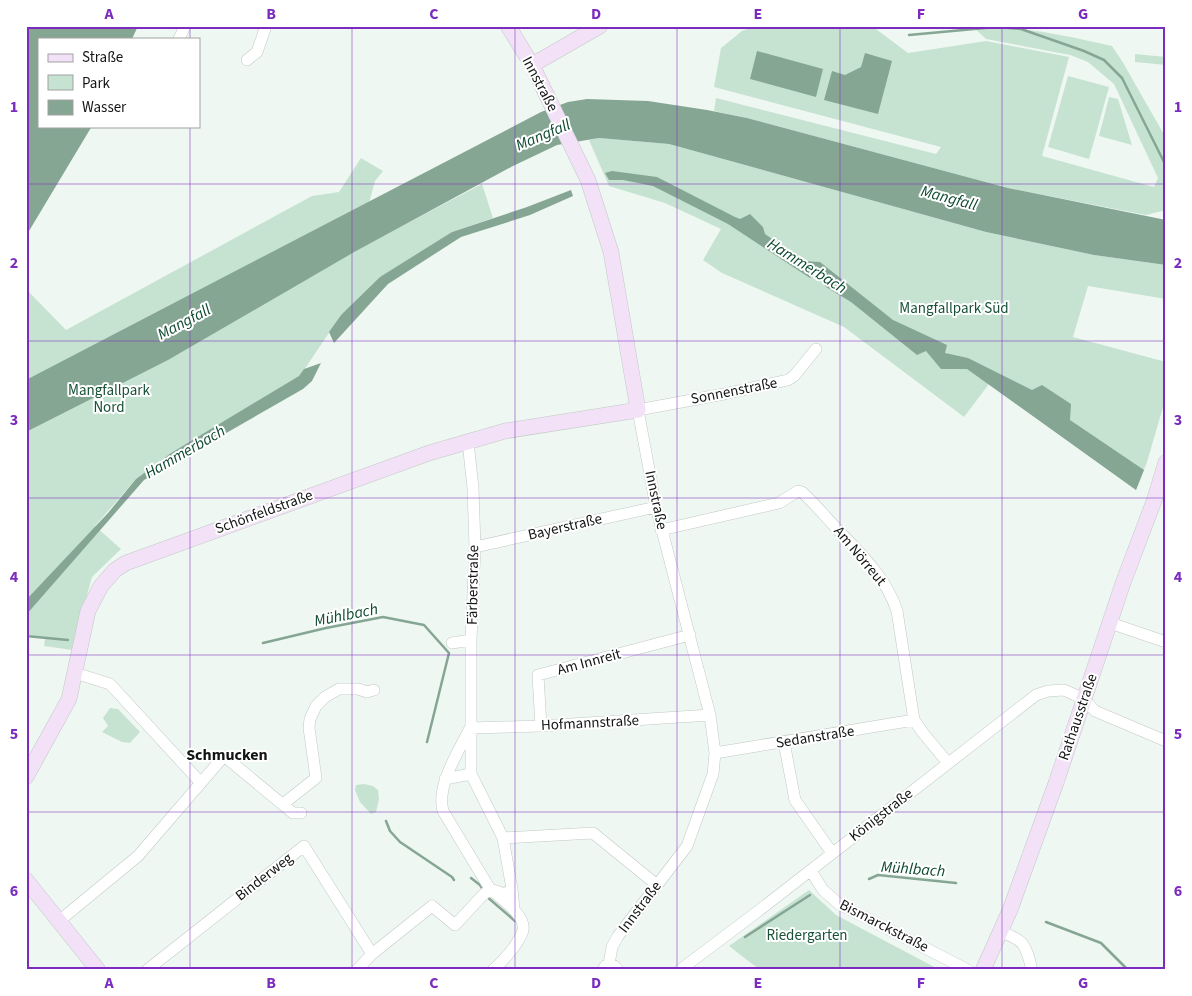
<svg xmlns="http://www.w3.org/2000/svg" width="1192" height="996" font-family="'Source Sans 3',sans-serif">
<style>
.green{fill:#c6e3d2}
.water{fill:#86a694}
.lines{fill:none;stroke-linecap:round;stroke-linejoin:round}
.stream{stroke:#86a694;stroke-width:2.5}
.street-casing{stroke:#c2c9c5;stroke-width:12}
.secondary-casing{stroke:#c2c9c5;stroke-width:16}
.street{stroke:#fff;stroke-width:11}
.secondary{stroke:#f2e1f7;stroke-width:15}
.grid{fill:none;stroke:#7b2cbf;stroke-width:1;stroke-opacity:0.55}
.labels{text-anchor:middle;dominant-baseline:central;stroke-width:4;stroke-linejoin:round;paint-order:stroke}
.street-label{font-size:15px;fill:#131514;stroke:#fff}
.park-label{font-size:15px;fill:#185138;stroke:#fff}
.water-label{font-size:16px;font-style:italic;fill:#0d4930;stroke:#fff}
.neighbourhood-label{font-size:16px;font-weight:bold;fill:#131514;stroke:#fff}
.neatline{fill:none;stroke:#7b2cbf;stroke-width:2}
.grid-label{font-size:16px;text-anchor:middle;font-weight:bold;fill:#7b2cbf}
</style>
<rect width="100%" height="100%" fill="#eff7f2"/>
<path class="green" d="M 755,26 L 872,26 L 908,53 L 986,41 L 1069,57 L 1042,156 L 1154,187 L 1158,178 L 1114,84 L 1088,62 L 1070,55 L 986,39 L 972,26 C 1020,26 1065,35 1112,46 L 1122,61 L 1166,138 L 1166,210 L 1146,215 L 1008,188 L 747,118 L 714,111 L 716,98 L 936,154 L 941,147 L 714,87 L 721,48 L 742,31 Z
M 1135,54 L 1166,57 L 1166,65 L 1135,62 Z
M 1068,76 L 1109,87 L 1089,159 L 1048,147 Z
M 1109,97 L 1118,99 L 1132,145 L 1099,136 Z
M 599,138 L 669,144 L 986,232 L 1094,255 L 1166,265 L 1166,299 L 1088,286 L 1073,337 L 1166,362 L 1166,397 L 1147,462 L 1136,490 L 989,384 L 964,417 L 844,327 L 722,273 L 703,260 L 721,229 L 665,203 L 609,186 L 589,140 Z
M 361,158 L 383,171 L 375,181 L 356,250 L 482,184 L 493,218 L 452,232 L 341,315 L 300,376 L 171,453 L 136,479 L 95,526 L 121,549 L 92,577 L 72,650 L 44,646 L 45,639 L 26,634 L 26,289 L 66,330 L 312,196 L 339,192 Z
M 110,708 L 118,709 L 140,732 L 130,743 L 122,742 L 102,732 L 108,726 L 103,718 Z
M 364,784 L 373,786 L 378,790 L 379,799 L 376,812 L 371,814 L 360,802 L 355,790 L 356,785 Z
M 809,890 L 836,915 L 940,970 L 760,970 L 729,946 Z"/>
<path class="water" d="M 26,26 L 138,26 L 132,39 L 39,39 L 39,126 L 92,126 L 26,236 Z
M 757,51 L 823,69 L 816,97 L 750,79 Z
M 865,53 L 892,61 L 878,114 L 824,100 L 832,71 L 845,75 L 861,67 Z
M 587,99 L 648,101 L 707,110 L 747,118 L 1008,188 L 1166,220 L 1166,265 L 1094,255 L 986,232 L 669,144 L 599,138 L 557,145 L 513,166 L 356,251 L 168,360 L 26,432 L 26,380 L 541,112 L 568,102 Z
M 612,171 L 657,177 L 735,217 L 740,219 L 750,214 L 763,227 L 765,234 L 804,261 L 820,262 L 893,320 L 947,345 L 945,353 L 968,358 L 1032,390 L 1042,385 L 1071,404 L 1070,420 L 1144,470 L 1136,490 L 967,369 L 941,369 L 926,351 L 917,355 L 851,302 L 826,287 L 817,272 L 810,278 L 728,224 L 653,186 L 623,180 L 609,180 L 605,173 Z
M 571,190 L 573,196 L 530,215 L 461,237 L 388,284 L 334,343 L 329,332 L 341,315 L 380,277 L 452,232 L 527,207 Z
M 321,363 L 312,381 L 303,389 L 144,480 L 26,615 L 26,600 L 108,513 L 136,479 L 171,453 L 299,376 L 304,369 Z"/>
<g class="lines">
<path class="stream" d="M 909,35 L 996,27 L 1021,29 L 1084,51 L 1104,60 L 1122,78 L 1166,166
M 26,636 L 68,640
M 263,643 L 326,628 L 383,617 L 424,625 L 449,653 L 427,742
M 386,821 L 390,831 L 400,842 L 452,877 L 454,880
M 471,878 L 480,885 L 484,891
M 869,879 L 878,875 L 956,883
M 486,896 L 515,921
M 1046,922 L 1101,943 L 1128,970
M 745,937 L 810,895"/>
<g class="street-casing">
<path id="street" d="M 179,39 L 185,26
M 247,60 L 257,52 L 266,26
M 468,442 L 473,488 L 475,547 L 471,640 L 471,774 L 503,838 L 512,889
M 661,530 L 779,503 L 798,491 L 802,492 C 814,503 825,516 836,528 C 860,553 886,577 897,611 L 914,720 L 923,733 L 948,763
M 475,547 L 656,507
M 1110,623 L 1166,642
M 452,643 L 471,640
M 75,673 L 110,684 L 201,783
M 541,726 L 538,675 L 690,635
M 784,742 L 795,800 L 832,853
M 715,753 L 914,720
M 445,779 L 471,774
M 283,804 L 316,778 L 309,728 L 310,719 L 316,706 L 325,697 L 339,689 L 358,689 L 367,692 L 374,690
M 503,838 L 593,833 L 657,885
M 811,871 L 823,890 L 839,904 L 968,970
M 59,921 L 138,856 L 224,756 L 293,813 L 301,813
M 1001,932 C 1025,940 1026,946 1032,970
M 609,964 L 612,947 L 618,936 L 687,846 L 713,774 L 715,753 L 710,715 L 656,507 L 638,410 L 724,394 L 788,380 L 794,376 L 816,349
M 147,970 L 304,846 L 372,954
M 357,970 L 372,954 L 432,906 L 455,925 L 482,896 L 490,889 L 443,811 C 436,785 459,751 470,728 L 541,726 L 710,715
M 493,970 C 501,963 508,955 514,947 C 517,942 522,936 523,930 C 526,915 500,898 490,889 L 505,894 L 512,889 L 514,909
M 603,970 C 606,962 614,963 618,970
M 680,970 L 757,912 L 1036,695 L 1048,691 L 1064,690 L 1084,699 L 1095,711 L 1166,741"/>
</g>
<g class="secondary-casing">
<path id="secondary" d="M 532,65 L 600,26
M 26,777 L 69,699 L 88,611 L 101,586 L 115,570 L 126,563 L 429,453 L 505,431 L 638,410 L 611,252 L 588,180 L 532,65 L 508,26
M 26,880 L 98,970
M 983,970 L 1010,910 L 1056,783 L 1123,583 L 1154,501 L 1166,462"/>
</g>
<use href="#street" class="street"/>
<use href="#secondary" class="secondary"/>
</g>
<path class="grid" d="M 190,26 L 190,39M 352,26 L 352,970M 515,26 L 515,970M 677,26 L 677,970M 840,26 L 840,970M 1002,26 L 1002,970M 190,126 L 190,970M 26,184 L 1166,184M 26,341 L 1166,341M 26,498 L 1166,498M 26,655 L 1166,655M 26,812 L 1166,812"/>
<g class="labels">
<g class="street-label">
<text transform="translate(540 84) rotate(62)">Innstraße</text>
<text transform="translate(734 391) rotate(-11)">Sonnenstraße</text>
<text transform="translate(656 500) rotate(78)">Innstraße</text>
<text transform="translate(264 512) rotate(-20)">Schönfeldstraße</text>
<text transform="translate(565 527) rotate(-13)">Bayerstraße</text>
<text transform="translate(860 556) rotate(50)">Am Nörreut</text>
<text transform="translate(473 585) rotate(-89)">Färberstraße</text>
<text transform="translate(589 662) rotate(-15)">Am Innreit</text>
<text transform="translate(1078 717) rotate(-71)">Rathausstraße</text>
<text transform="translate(590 723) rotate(-3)">Hofmannstraße</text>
<text transform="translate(815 737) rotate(-9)">Sedanstraße</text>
<text transform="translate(881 815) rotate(-38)">Königstraße</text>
<text transform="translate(264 877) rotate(-38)">Binderweg</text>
<text transform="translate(640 907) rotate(-53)">Innstraße</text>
<text transform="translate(884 926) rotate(27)">Bismarckstraße</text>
</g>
<g class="park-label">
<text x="954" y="308">Mangfallpark Süd</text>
<text x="109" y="390">Mangfallpark<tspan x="109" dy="17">Nord</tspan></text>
<text x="807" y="935">Riedergarten</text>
</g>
<g class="water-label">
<text transform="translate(543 135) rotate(-23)">Mangfall</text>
<text transform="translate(949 198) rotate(15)">Mangfall</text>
<text transform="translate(807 266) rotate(32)">Hammerbach</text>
<text transform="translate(184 322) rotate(-28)">Mangfall</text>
<text transform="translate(185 452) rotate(-30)">Hammerbach</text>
<text transform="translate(346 615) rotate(-11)">Mühlbach</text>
<text transform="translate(913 869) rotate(4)">Mühlbach</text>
</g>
<g class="neighbourhood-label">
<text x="227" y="755">Schmucken</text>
</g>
</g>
<rect width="1192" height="996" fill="none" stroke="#ffffff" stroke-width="55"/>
<rect x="38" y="38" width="162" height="90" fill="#ffffff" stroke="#a1a1a1"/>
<rect x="48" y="54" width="25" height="8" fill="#f2e1f7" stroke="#a1a1a1"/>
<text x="82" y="62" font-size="15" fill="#131514">Straße</text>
<rect x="48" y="75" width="25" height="15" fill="#c6e3d2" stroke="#a1a1a1"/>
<text x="82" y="88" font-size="15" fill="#131514">Park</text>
<rect x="48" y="100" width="25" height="15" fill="#86a694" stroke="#a1a1a1"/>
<text x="82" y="112" font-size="15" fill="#131514">Wasser</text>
<rect x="28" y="28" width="1136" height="940" class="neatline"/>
<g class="grid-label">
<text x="109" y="19">A</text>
<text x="271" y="19">B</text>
<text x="434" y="19">C</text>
<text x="596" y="19">D</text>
<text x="758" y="19">E</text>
<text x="921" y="19">F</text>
<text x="1083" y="19">G</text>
<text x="14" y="112">1</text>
<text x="1178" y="112">1</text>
<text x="14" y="268">2</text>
<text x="1178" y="268">2</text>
<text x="14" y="425">3</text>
<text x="1178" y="425">3</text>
<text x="14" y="582">4</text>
<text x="1178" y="582">4</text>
<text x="14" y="739">5</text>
<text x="1178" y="739">5</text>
<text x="14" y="896">6</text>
<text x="1178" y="896">6</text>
<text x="109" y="988">A</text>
<text x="271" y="988">B</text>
<text x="434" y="988">C</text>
<text x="596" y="988">D</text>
<text x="758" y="988">E</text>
<text x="921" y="988">F</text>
<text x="1083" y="988">G</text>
</g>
</svg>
